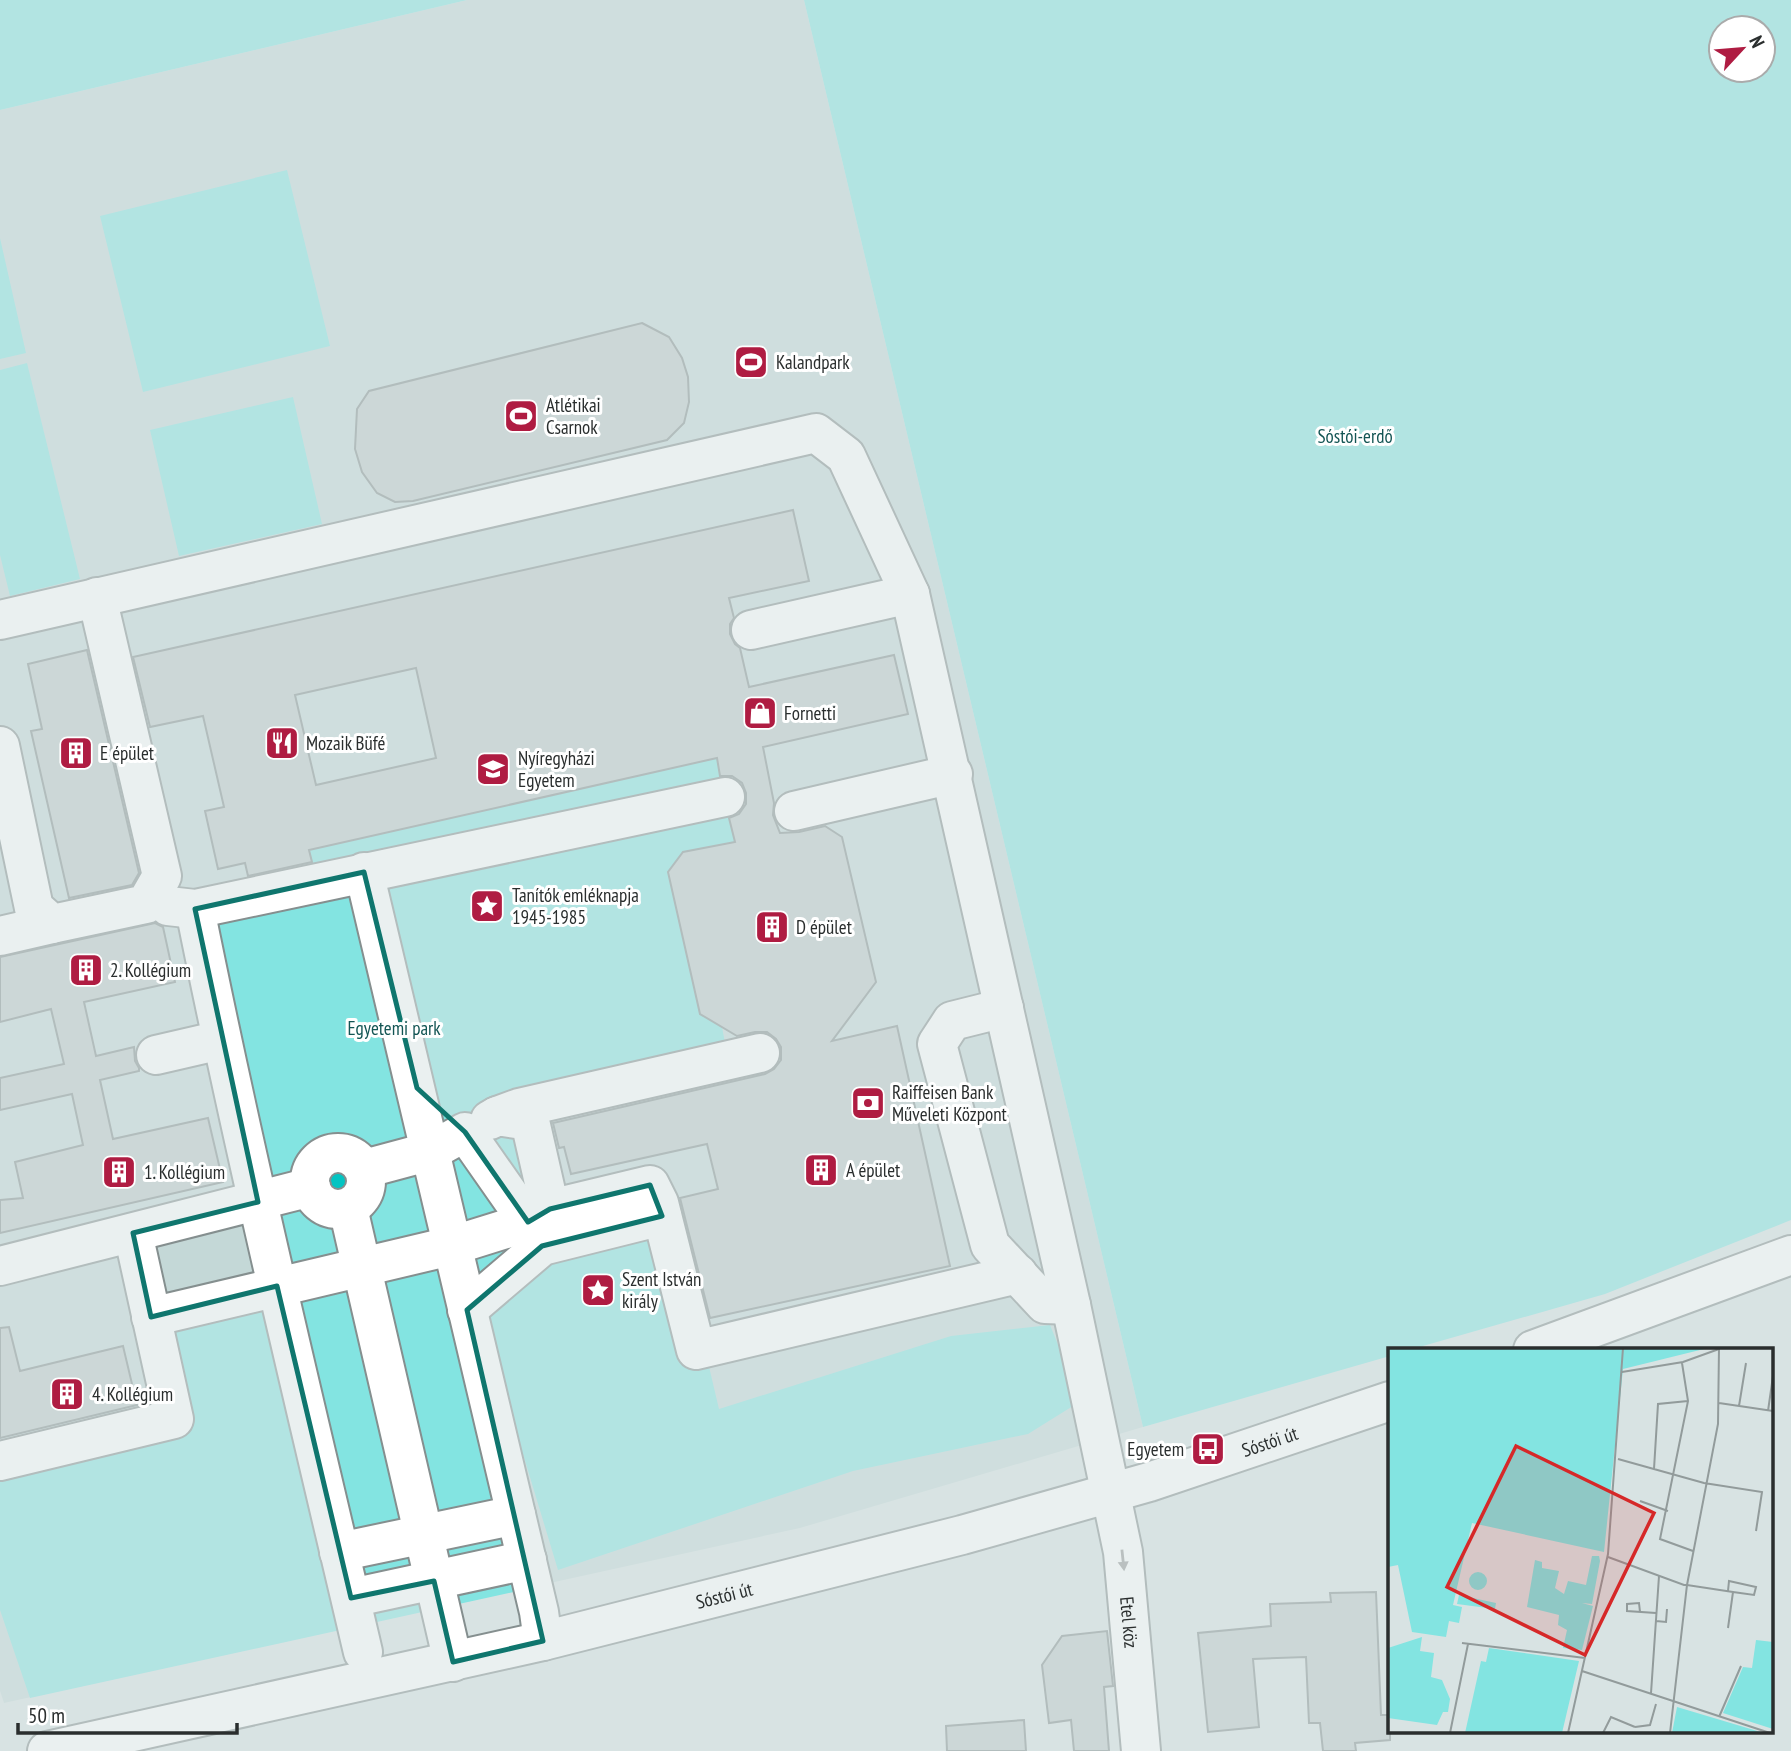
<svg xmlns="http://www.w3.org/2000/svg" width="1791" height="1751" font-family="'PT Sans Narrow',sans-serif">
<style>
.built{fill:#c4d8d7}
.green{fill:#83e4e1;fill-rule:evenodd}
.water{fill:#03c4c2}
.building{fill:#bdc8c7;stroke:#848e8e;stroke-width:2;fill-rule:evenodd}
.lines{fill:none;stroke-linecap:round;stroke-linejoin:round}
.minor-casing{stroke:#858f8f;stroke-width:42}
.major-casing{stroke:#858f8f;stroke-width:42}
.minor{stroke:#fff;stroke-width:38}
.major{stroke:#fff;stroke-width:38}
.oneway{fill:#949696}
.marked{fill:none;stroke:#0f766e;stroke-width:5;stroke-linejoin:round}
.labels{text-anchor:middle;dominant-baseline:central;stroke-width:6;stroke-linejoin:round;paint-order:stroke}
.poi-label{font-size:19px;fill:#2a2e2e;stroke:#fff;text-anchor:start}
.park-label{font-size:19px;fill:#135554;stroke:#fff}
.street-label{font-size:19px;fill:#2a2e2e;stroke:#fff}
.inset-road{fill:none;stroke:#929b9b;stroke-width:2}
.view{fill:#d62828;fill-opacity:0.15;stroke:#d62828;stroke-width:3.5}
.inset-edge{fill:none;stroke:#2a2e2e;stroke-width:3.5}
</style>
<rect width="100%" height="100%" fill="#d8e3e3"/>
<path class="built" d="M 467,0 L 804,0 L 1143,1427 L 800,1528 L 4,1703 L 0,1691 L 0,110 Z"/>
<path class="green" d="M 0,0 L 467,0 L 0,110 Z
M 804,0 L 1791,0 L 1791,1220 L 1605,1294 L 1409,1350 L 1390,1350 L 1390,1356 L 1143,1427 ZM 1721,28 L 1763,28 L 1763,70 L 1721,70 Z
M 287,170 L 330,346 L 143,392 L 100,216 Z
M 0,238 L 26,353 L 0,359 Z
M 27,363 L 80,579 L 10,596 L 0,555 L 0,370 Z
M 293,397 L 322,524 L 179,556 L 150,430 Z
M 717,758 L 735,842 L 683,852 L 668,872 L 700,1014 L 722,1027 L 729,1064 L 535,1109 L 534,1181 L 505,1191 L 670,1201 L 719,1409 L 951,1336 L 1050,1325 L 1081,1401 L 1028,1434 L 853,1471 L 558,1570 L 523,1454 L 501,1458 L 532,1588 L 30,1698 L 0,1610 L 0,1475 L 161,1441 L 192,1407 L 170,1316 L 273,1290 L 201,912 L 317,882 L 309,850 Z"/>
<path class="water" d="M 336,1164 L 348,1166 L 356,1186 L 354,1191 L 333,1198 L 325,1191 L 323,1174 L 331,1166 Z"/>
<path class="building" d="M 642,323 L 669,337 L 682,358 L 688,377 L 689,402 L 684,423 L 667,440 L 413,501 L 395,502 L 377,493 L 362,472 L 355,449 L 357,409 L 369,391 Z
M 793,510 L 809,581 L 729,598 L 734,618 L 730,624 L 730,634 L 735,644 L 740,648 L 749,687 L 894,655 L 908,714 L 763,747 L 774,803 L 773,815 L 780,833 L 799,832 L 825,826 L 842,837 L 876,982 L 832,1041 L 897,1026 L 950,1266 L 710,1318 L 680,1198 L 718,1189 L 707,1144 L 571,1174 L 564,1147 L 559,1148 L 553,1123 L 765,1074 L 774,1069 L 781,1060 L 781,1047 L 776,1039 L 767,1032 L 755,1032 L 737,1036 L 700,1014 L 668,872 L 683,852 L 735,842 L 729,818 L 739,814 L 746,804 L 746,793 L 742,783 L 732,776 L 720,776 L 717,758 L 309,850 L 312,862 L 248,876 L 245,863 L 218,869 L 205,811 L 224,807 L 203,716 L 150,727 L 133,657 ZM 416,668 L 436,758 L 316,785 L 295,695 Z
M 87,650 L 139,873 L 132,885 L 69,898 L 31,731 L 42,729 L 28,664 Z
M 155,923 L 163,927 L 175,982 L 84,1002 L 96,1056 L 134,1047 L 135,1061 L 139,1068 L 139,1071 L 100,1080 L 113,1139 L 208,1118 L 223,1182 L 0,1233 L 0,1200 L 23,1198 L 15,1162 L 83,1145 L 72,1094 L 0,1110 L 0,1078 L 64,1064 L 51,1009 L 0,1022 L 0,957 Z
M 9,1327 L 20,1371 L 123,1346 L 137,1405 L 0,1438 L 0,1328 Z
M 1376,1592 L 1381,1715 L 1390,1715 L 1390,1740 L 1355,1743 L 1356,1751 L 1323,1751 L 1320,1723 L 1309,1723 L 1306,1657 L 1253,1659 L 1259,1727 L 1208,1732 L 1198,1633 L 1271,1626 L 1270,1604 L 1331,1602 L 1330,1593 Z
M 1107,1631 L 1113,1686 L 1104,1687 L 1109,1751 L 1074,1751 L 1071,1720 L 1049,1723 L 1042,1665 L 1062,1636 Z
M 1024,1720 L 1026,1751 L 947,1751 L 946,1726 Z"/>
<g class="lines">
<g class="minor-casing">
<g id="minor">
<path id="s1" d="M 0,620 L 816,433 L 846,456 L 910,594 L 1071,1305 L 1123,1552 L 1141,1751"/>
<path d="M 751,630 L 910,594"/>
<path d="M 0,746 L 34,908 L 52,924 L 146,904 L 162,876 L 97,597"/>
<path d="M 794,811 L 953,774"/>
<path d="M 364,872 C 424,1118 481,1365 539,1612 L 543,1641"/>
<path d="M 168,906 L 195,909 L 725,797"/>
<path d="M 195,909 C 245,1158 305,1405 363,1652"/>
<path d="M 0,936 L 52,924"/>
<path d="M 1004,1008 L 952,1021 L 937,1044 L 990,1245 L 1045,1304 L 1071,1305"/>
<path d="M 156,1055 L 221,1040"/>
<path d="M 497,1116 L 519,1108 L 760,1053"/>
<path d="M 490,1120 L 497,1116 L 530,1121 L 550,1209"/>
<circle cx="338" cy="1181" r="28"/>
<path d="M 364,1169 L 431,1151 L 465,1132 L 528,1222 L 550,1209 L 650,1185 L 659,1203 L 696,1350 L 1018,1274"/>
<path d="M 348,1208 L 453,1662"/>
<path d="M 0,1266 L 311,1187"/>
<path d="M 467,1310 L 542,1246 L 662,1216"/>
<path d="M 151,1317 L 451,1246 L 528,1222"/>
<path d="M 0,1461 L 174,1419 L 133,1233"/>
<path d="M 339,1552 L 516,1515"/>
<path d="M 351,1598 L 527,1560"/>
</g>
</g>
<g class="major-casing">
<g id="major">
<path d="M 1533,1350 L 1791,1255"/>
<path id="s2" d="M 47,1751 L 543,1641 L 962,1535 L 1149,1482 L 1390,1401"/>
</g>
</g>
<use href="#minor" class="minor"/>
<use href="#major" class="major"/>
</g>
<defs><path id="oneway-solid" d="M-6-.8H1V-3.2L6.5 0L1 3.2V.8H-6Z" transform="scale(1.75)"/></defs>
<use class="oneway" href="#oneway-solid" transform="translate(1123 1560) rotate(84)"/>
<path d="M0 0H1791V1751H0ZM 364,872 L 417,1088 L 465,1132 L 528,1222 L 550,1209 L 650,1185 L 662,1216 L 542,1246 L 467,1310 L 543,1641 L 453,1662 L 434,1581 L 351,1598 L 277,1286 L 151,1317 L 133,1233 L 258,1202 L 195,909 Z" fill="#d8e3e3" fill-opacity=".55" fill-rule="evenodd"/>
<path class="marked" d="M 364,872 L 417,1088 L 465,1132 L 528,1222 L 550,1209 L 650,1185 L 662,1216 L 542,1246 L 467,1310 L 543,1641 L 453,1662 L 434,1581 L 351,1598 L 277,1286 L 151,1317 L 133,1233 L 258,1202 L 195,909 Z"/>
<defs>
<g id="stadium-square" transform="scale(1.75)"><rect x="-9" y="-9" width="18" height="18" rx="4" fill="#af1c42" stroke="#fff"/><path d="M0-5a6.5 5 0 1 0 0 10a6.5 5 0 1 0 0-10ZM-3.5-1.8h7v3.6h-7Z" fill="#fff"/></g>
<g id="shop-square" transform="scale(1.75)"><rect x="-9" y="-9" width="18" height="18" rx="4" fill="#af1c42" stroke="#fff"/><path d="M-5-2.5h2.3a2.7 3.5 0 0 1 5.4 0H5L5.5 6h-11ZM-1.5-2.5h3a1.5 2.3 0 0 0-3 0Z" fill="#fff"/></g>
<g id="restaurant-square" transform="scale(1.75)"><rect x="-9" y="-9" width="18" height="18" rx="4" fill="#af1c42" stroke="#fff"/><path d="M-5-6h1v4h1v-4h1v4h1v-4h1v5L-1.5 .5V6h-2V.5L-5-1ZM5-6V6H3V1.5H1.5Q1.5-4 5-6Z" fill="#fff"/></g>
<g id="building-square" transform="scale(1.75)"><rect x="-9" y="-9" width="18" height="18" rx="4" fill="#af1c42" stroke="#fff"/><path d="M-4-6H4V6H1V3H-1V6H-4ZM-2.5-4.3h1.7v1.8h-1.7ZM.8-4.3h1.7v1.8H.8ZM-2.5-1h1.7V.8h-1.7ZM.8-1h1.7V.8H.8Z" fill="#fff"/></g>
<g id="university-square" transform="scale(1.75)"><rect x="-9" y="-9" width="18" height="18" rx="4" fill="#af1c42" stroke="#fff"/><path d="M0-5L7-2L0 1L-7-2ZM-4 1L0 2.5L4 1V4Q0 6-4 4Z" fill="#fff"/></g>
<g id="sight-square" transform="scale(1.75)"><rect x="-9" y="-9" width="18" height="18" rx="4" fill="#af1c42" stroke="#fff"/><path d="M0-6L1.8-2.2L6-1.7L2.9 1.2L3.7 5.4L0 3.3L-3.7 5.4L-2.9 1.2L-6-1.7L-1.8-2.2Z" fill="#fff"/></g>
<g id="bank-square" transform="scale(1.75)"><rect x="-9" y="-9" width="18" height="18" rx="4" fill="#af1c42" stroke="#fff"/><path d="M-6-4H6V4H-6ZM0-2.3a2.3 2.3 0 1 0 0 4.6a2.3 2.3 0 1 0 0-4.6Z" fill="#fff"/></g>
<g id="bus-square" transform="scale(1.75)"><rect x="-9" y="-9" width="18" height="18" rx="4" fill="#af1c42" stroke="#fff"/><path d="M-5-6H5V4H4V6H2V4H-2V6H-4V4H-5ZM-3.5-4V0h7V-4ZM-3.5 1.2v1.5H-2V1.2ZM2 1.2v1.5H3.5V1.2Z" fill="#fff"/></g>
</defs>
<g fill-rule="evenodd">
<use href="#stadium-square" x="751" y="362"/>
<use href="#stadium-square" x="521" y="416"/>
<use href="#shop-square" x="760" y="713"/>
<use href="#restaurant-square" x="282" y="743"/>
<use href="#building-square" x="76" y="753"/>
<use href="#university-square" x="493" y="769"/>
<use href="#sight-square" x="487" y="906"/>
<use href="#building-square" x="772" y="927"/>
<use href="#building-square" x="86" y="970"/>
<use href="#bank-square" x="868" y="1103"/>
<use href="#building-square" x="821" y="1170"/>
<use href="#building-square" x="119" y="1172"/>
<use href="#sight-square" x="598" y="1290"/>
<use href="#building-square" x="67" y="1394"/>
<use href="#bus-square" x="1208" y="1449"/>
</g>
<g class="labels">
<g class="poi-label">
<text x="776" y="362">Kalandpark</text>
<text x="546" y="405">Atlétikai<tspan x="546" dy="22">Csarnok</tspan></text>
<text x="784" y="713">Fornetti</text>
<text x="306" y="743">Mozaik Büfé</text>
<text x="100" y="753">E épület</text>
<text x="518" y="758">Nyíregyházi<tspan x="518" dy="22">Egyetem</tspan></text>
<text x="512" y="895">Tanítók emléknapja<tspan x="512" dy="22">1945-1985</tspan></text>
<text x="796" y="927">D épület</text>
<text x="110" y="970">2. Kollégium</text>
<text x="892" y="1092">Raiffeisen Bank<tspan x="892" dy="22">Műveleti Központ</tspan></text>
<text x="846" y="1170">A épület</text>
<text x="144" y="1172">1. Kollégium</text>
<text x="622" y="1279">Szent István<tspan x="622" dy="22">király</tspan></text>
<text x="92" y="1394">4. Kollégium</text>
<text x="1184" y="1449" text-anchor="end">Egyetem</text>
</g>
<g class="park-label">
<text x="1355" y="436">Sóstói-erdő</text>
<text x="394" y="1028">Egyetemi park</text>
</g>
<g class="street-label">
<text stroke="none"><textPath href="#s2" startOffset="1262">Sóstói út</textPath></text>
<text stroke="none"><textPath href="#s2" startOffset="695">Sóstói út</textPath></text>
<text stroke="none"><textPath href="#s1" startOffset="2079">Etel köz</textPath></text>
</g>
</g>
<g transform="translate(1388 1348)">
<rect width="385" height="385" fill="#d8e3e3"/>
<path d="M 0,0 L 320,0 L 235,21 L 216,204 L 84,175 L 65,257 L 74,259 L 71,275 L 61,273 L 58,289 L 24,284 L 10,217 L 0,219 ZM 204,208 L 211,208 L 212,213 L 204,256 L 194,255 L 205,258 L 194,302 L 175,300 L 179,282 L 170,277 L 171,267 L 139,259 L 147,212 L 154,214 L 154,220 L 171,223 L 167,240 L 176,246 L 180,233 L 198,237 ZM81 233a9 9 0 1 1 18 0a9 9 0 1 1-18 0ZM 71,247 L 108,255 L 107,261 L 69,256 ZM 34,289 L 32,303 L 46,305 L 43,329 L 54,332 L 62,351 L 60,364 L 55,364 L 49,377 L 0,370 L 0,300 ZM 368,292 L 385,294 L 385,381 L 335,365 L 355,319 L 364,320 ZM 101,300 L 191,313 L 174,385 L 77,385 L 93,313 L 98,314 ZM 289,359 L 376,385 L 284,385 Z" fill="#83e4e1"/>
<path class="inset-road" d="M 294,15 L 300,53 L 272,191 L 305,203M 234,24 L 295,14 L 331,1M 331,55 L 385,63M 351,58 L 358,15M 380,63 L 385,28M 230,111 L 316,135 L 374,144 L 368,183M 266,121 L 270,56 L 300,53M 252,153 L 280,163M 220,209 L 296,237 L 299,237 L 345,244 L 366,247 L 368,239 L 341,233 L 340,243M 252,264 L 251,255 L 239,256 L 239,263 L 268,265M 268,273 L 278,274 L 279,261M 340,280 L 345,244M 74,295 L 197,310M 194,323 L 382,385M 263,345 L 271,228M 331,369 L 353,318M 247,379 L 262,377 L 268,356M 62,385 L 80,296M 180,385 L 220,206 L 235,0M 215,385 L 223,369 L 247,379M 282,385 L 299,237 L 330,76 L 331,0"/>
<path class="view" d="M 128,98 L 266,165 L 197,307 L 59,239 Z"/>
<rect width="385" height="385" class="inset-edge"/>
</g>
<g transform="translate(1742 49) rotate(64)"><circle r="33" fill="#ffffff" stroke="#aaabab" stroke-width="2"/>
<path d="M0-5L12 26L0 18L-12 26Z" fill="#af1c42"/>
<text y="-10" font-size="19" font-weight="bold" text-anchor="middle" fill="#2a2e2e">N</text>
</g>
<path d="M18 1723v10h219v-10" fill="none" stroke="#2a2e2e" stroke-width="3.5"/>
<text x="28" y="1723" font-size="21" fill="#2a2e2e" stroke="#ffffff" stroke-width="5" paint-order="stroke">50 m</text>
</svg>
